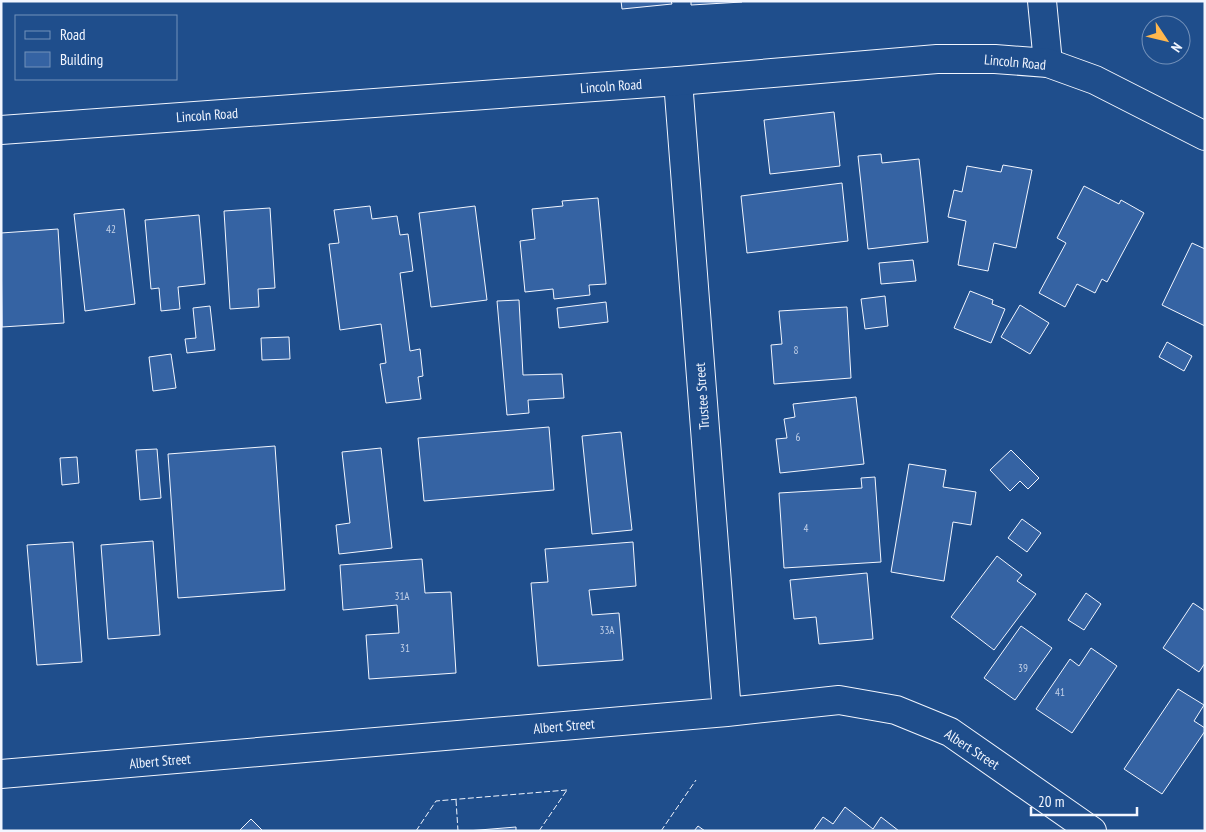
<svg xmlns="http://www.w3.org/2000/svg" width="1206" height="832" font-family="'PT Sans Narrow',sans-serif">
<style>
.building{fill:#3563a3;stroke:#f2f6ff}
.lines{fill:none;stroke-linecap:round;stroke-linejoin:round}
.street-casing{stroke:#f2f6ff;stroke-width:30}
.secondary-casing{stroke:#f2f6ff;stroke-width:30}
.street{stroke:#1f4e8c;stroke-width:28}
.secondary{stroke:#1f4e8c;stroke-width:28}
.fence{stroke:#f2f6ff;stroke-width:1;stroke-dasharray:6 2.5;stroke-linecap:butt}
.labels{text-anchor:middle;dominant-baseline:central;stroke-width:4;stroke-linejoin:round;paint-order:stroke}
.number-label{font-size:11px;fill:#c3d1e8}
.street-label{font-size:14px;fill:#f2f6ff;stroke:#1f4e8c}
</style>
<rect width="100%" height="100%" fill="#1f4e8c"/>
<path class="building" d="M 621,1 L 671,1 L 672,4 L 622,9 Z
M 691,1 L 742,1 L 742,2 L 691,5 Z
M 834,112 L 840,166 L 770,174 L 764,120 Z
M 881,154 L 882,163 L 919,159 L 928,242 L 868,249 L 858,156 Z
M 1003,165 L 1032,170 L 1016,248 L 994,243 L 988,271 L 958,265 L 966,221 L 948,217 L 954,190 L 962,192 L 967,166 L 1001,172 Z
M 842,183 L 848,241 L 747,253 L 741,196 Z
M 1084,186 L 1119,204 L 1121,200 L 1144,213 L 1107,282 L 1102,279 L 1095,293 L 1077,284 L 1065,307 L 1039,293 L 1066,243 L 1057,238 Z
M 598,198 L 606,284 L 589,285 L 590,295 L 554,299 L 553,289 L 525,292 L 520,241 L 535,239 L 532,209 L 563,206 L 562,201 Z
M 370,206 L 372,219 L 397,216 L 400,235 L 408,234 L 413,271 L 400,273 L 410,351 L 420,349 L 423,376 L 418,377 L 421,399 L 386,403 L 380,364 L 386,363 L 381,324 L 340,330 L 329,244 L 339,243 L 334,210 Z
M 475,206 L 487,300 L 431,307 L 419,213 Z
M 270,208 L 275,288 L 258,289 L 259,307 L 230,309 L 224,211 Z
M 124,209 L 135,304 L 85,311 L 74,214 Z
M 199,215 L 205,284 L 178,287 L 180,309 L 161,311 L 159,288 L 151,289 L 145,220 Z
M 58,229 L 64,323 L 2,327 L 1,233 Z
M 1192,243 L 1205,249 L 1205,326 L 1162,305 Z
M 913,260 L 916,281 L 881,284 L 879,263 Z
M 970,291 L 993,300 L 992,304 L 1005,309 L 991,343 L 954,328 Z
M 885,296 L 888,326 L 865,329 L 861,299 Z
M 519,300 L 523,375 L 562,374 L 564,398 L 528,400 L 529,413 L 507,415 L 497,301 Z
M 606,302 L 608,322 L 559,328 L 557,308 Z
M 1020,305 L 1049,323 L 1030,354 L 1001,337 Z
M 210,306 L 215,350 L 187,353 L 185,339 L 196,338 L 193,308 Z
M 847,307 L 851,378 L 774,384 L 771,345 L 782,344 L 779,311 Z
M 289,337 L 290,359 L 262,360 L 261,338 Z
M 1167,342 L 1192,356 L 1184,371 L 1159,357 Z
M 171,354 L 176,388 L 153,391 L 149,357 Z
M 856,397 L 864,464 L 780,473 L 776,439 L 787,438 L 784,419 L 795,417 L 793,404 Z
M 549,427 L 554,490 L 424,501 L 418,438 Z
M 621,432 L 632,530 L 592,534 L 582,436 Z
M 275,446 L 285,590 L 178,598 L 168,454 Z
M 381,448 L 392,548 L 339,554 L 336,525 L 350,523 L 342,452 Z
M 157,449 L 161,498 L 140,500 L 136,450 Z
M 1011,450 L 1039,478 L 1028,489 L 1020,481 L 1010,491 L 990,470 Z
M 77,457 L 79,483 L 62,485 L 60,458 Z
M 909,464 L 946,470 L 943,487 L 976,492 L 971,525 L 953,522 L 944,581 L 891,572 Z
M 875,477 L 881,562 L 784,568 L 779,493 L 862,488 L 861,478 Z
M 1022,519 L 1041,533 L 1027,552 L 1008,538 Z
M 153,541 L 160,635 L 108,639 L 101,545 Z
M 73,542 L 82,662 L 37,665 L 27,545 Z
M 633,542 L 636,586 L 589,590 L 592,615 L 619,613 L 623,660 L 538,666 L 531,583 L 548,582 L 545,549 Z
M 997,556 L 1022,575 L 1017,581 L 1036,594 L 994,650 L 951,617 Z
M 422,559 L 425,593 L 451,592 L 456,673 L 369,679 L 366,635 L 399,633 L 397,605 L 343,610 L 340,565 Z
M 867,573 L 873,639 L 819,644 L 816,617 L 794,619 L 790,580 Z
M 1086,593 L 1101,604 L 1084,630 L 1068,620 Z
M 1193,603 L 1205,611 L 1205,663 L 1199,672 L 1163,648 Z
M 1021,626 L 1052,648 L 1015,700 L 984,678 Z
M 1091,648 L 1117,666 L 1072,733 L 1036,709 L 1070,659 L 1079,666 Z
M 1178,689 L 1204,705 L 1194,721 L 1205,728 L 1205,731 L 1162,794 L 1124,769 Z
M 845,807 L 873,829 L 881,817 L 899,831 L 813,831 L 823,817 L 833,824 Z
M 251,819 L 263,831 L 239,831 Z
M 698,826 L 705,831 L 694,831 Z
M 516,827 L 516,831 L 467,831 Z"/>
<g class="lines">
<g class="street-casing">
<path id="street" d="M 1042,1 L 1048,63
M 678,81 L 727,712
M 1,774 L 727,712 L 839,700 L 896,710 L 950,732 L 1092,831"/>
</g>
<g class="secondary-casing">
<path id="secondary" d="M 1,130 L 678,81 L 937,59 L 995,59 L 1048,63 L 1095,80 L 1205,136"/>
</g>
<use href="#street" class="street"/>
<use href="#secondary" class="secondary"/>
<path class="fence" d="M 456,800 L 458,831
M 416,831 L 436,801 L 567,790
M 539,831 L 567,790
M 661,831 L 696,780"/>
</g>
<g class="labels">
<g class="number-label">
<text x="111" y="229">42</text>
<text x="796" y="350">8</text>
<text x="798" y="437">6</text>
<text x="806" y="528">4</text>
<text x="402" y="596">31A</text>
<text x="607" y="630">33A</text>
<text x="405" y="648">31</text>
<text x="1023" y="668">39</text>
<text x="1060" y="692">41</text>
</g>
<g class="street-label">
<text transform="translate(1015 62) rotate(5)">Lincoln Road</text>
<text transform="translate(611 86) rotate(-4)">Lincoln Road</text>
<text transform="translate(207 115) rotate(-4)">Lincoln Road</text>
<text transform="translate(702 396) rotate(-94)">Trustee Street</text>
<text transform="translate(564 726) rotate(-5)">Albert Street</text>
<text transform="translate(972 749) rotate(33)">Albert Street</text>
<text transform="translate(160 761) rotate(-5)">Albert Street</text>
</g>
</g>
<rect width="1206" height="832" fill="none" stroke="#f2f6ff" stroke-width="5"/>
<rect x="15" y="15" width="162" height="65" fill="#1f4e8c" stroke="#7391ba"/>
<rect x="25" y="31" width="25" height="8" fill="#1f4e8c" stroke="#7391ba"/>
<text x="60" y="40" font-size="15" fill="#f2f6ff">Road</text>
<rect x="25" y="52" width="25" height="15" fill="#3563a3" stroke="#7391ba"/>
<text x="60" y="65" font-size="15" fill="#f2f6ff">Building</text>
<g transform="translate(1166 40) rotate(125)"><circle r="24" fill="#1f4e8c" stroke="#7391ba"/>
<path d="M0-4L9 19L0 12L-9 19Z" fill="#ffb74d"/>
<text y="-8" font-size="14" font-weight="bold" text-anchor="middle" fill="#f2f6ff">N</text>
</g>
<path d="M1031 807v8h106v-8" fill="none" stroke="#f2f6ff" stroke-width="2.5"/>
<text x="1038" y="807" font-size="15" fill="#f2f6ff" stroke="#1f4e8c" stroke-width="4" paint-order="stroke">20 m</text>
</svg>
